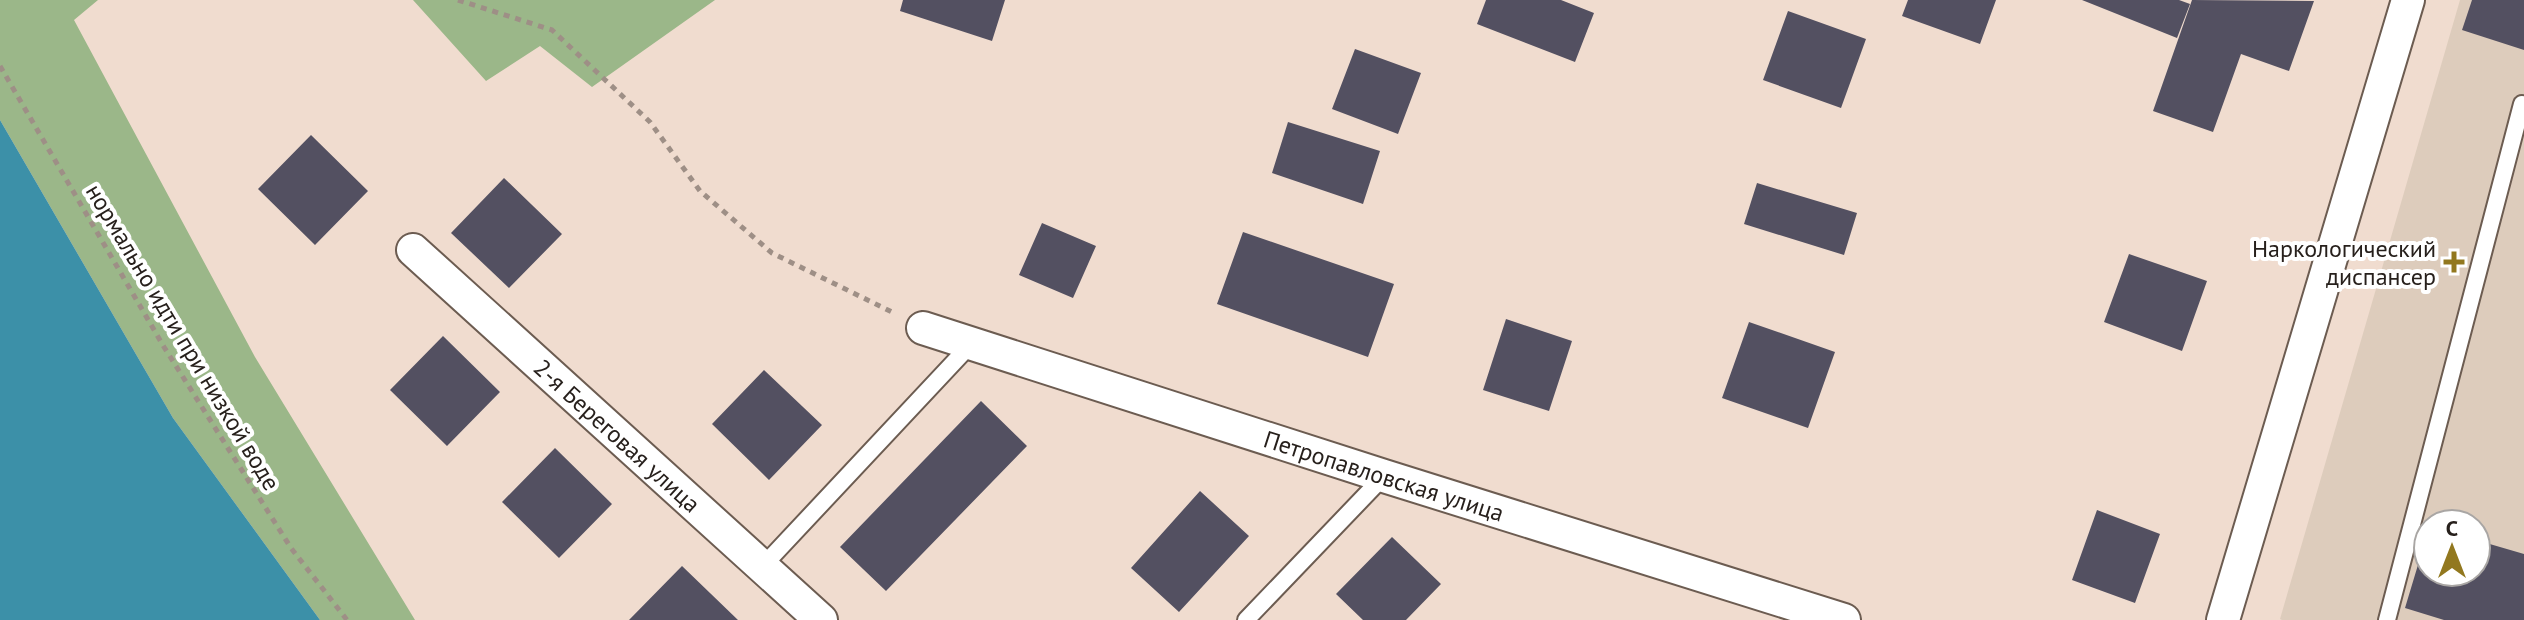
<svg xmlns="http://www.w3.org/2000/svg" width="2524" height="620" font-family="'PT Sans',sans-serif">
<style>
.medical{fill:#ddccbc;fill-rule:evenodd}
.green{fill:#9bb789}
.water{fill:#3c90a8}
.building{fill:#535061}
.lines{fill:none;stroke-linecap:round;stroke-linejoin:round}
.lane-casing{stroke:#6c5c51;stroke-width:20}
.street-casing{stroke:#6c5c51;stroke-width:36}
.path{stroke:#9e8f86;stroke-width:5;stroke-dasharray:6 6;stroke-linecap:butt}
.lane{stroke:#fff;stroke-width:16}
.street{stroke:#fff;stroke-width:32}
.poi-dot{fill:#92781f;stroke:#fff;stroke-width:3}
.labels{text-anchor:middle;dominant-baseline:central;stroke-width:8;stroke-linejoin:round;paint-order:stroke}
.poi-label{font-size:24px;fill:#27201c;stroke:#fff;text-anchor:end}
.street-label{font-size:24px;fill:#27201c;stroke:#fff}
</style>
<rect width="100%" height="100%" fill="#f0dccf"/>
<path class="medical" d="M 2460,0 L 2524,0 L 2524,620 L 2282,620 L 2280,619 ZM 2428,524 L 2476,524 L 2476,572 L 2428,572 Z"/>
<path class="green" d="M 0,0 L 98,0 L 74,20 L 255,357 L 415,620 L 320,620 L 173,418 L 0,120 Z
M 413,0 L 715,0 L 592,87 L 540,46 L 486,81 Z"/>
<path class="water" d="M 0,120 L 173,418 L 320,620 L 0,620 Z"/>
<path class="building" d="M 903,0 L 1005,0 L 992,41 L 900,11 Z
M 1486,0 L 1561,0 L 1594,13 L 1575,62 L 1477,24 Z
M 1908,0 L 1996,0 L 1980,44 L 1902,16 Z
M 2082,0 L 2179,0 L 2190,4 L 2177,38 Z
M 2192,0 L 2314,1 L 2289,71 L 2241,54 L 2213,132 L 2153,111 Z
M 2472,0 L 2524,0 L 2524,50 L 2462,30 Z
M 1788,11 L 1866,39 L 1841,108 L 1763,80 Z
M 1355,49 L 1421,73 L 1398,134 L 1332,109 Z
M 1288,122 L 1380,151 L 1363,204 L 1272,173 Z
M 311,135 L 368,191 L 315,245 L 258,189 Z
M 504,178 L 562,234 L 509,288 L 451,233 Z
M 1757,183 L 1857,213 L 1844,255 L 1744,224 Z
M 1042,223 L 1096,246 L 1073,298 L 1019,275 Z
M 1243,232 L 1394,284 L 1368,357 L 1217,304 Z
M 2129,254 L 2207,281 L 2182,351 L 2104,322 Z
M 1506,319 L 1572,341 L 1549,411 L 1483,390 Z
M 1749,322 L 1835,352 L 1808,428 L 1722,398 Z
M 443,336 L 500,392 L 447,446 L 390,390 Z
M 764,370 L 822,425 L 769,480 L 712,424 Z
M 981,401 L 1027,446 L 886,591 L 840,547 Z
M 555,448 L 612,504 L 559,558 L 502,502 Z
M 1200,491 L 1249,536 L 1179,612 L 1131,568 Z
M 2097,510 L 2160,534 L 2135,603 L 2072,580 Z
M 2427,535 L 2428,572 L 2476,572 L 2476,540 L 2524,554 L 2524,620 L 2444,620 L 2405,608 Z
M 1392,537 L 1441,584 L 1406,620 L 1363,620 L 1336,594 Z
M 682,566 L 738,620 L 629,620 Z"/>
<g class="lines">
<g class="lane-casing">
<path id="lane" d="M 763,566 L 972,343
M 1246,620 L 1384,476
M 2387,620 L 2522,104 L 2524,105"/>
</g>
<g class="street-casing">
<g id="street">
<path id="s1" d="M 413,250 L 821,620"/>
<path id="s2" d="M 923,328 L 1384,476 L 1844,620"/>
<path d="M 2223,620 L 2408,0"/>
</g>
</g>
<path class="path" d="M 458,0 L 552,30 L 650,122 L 700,191 L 772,253 L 896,314
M 0,66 L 164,347 L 291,548 L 347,620"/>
<use href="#lane" class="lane"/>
<use href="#street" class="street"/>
</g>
<path class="poi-dot" d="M2450 250h8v8h8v8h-8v8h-8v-8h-8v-8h8z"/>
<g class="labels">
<g class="poi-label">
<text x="2436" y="248">Наркологический<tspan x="2436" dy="28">диспансер</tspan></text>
</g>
<g class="street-label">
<text transform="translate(183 337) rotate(59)">нормально идти при низкой воде</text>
<text stroke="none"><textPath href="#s1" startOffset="276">2-я Береговая улица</textPath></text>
<text stroke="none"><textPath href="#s2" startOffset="484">Петропавловская улица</textPath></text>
</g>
</g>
<g transform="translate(2452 548)"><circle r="38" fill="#ffffff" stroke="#a9a6a4" stroke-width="2"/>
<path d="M0-6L14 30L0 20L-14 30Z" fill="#92781f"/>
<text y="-12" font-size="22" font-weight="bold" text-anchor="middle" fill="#27201c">С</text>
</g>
</svg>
